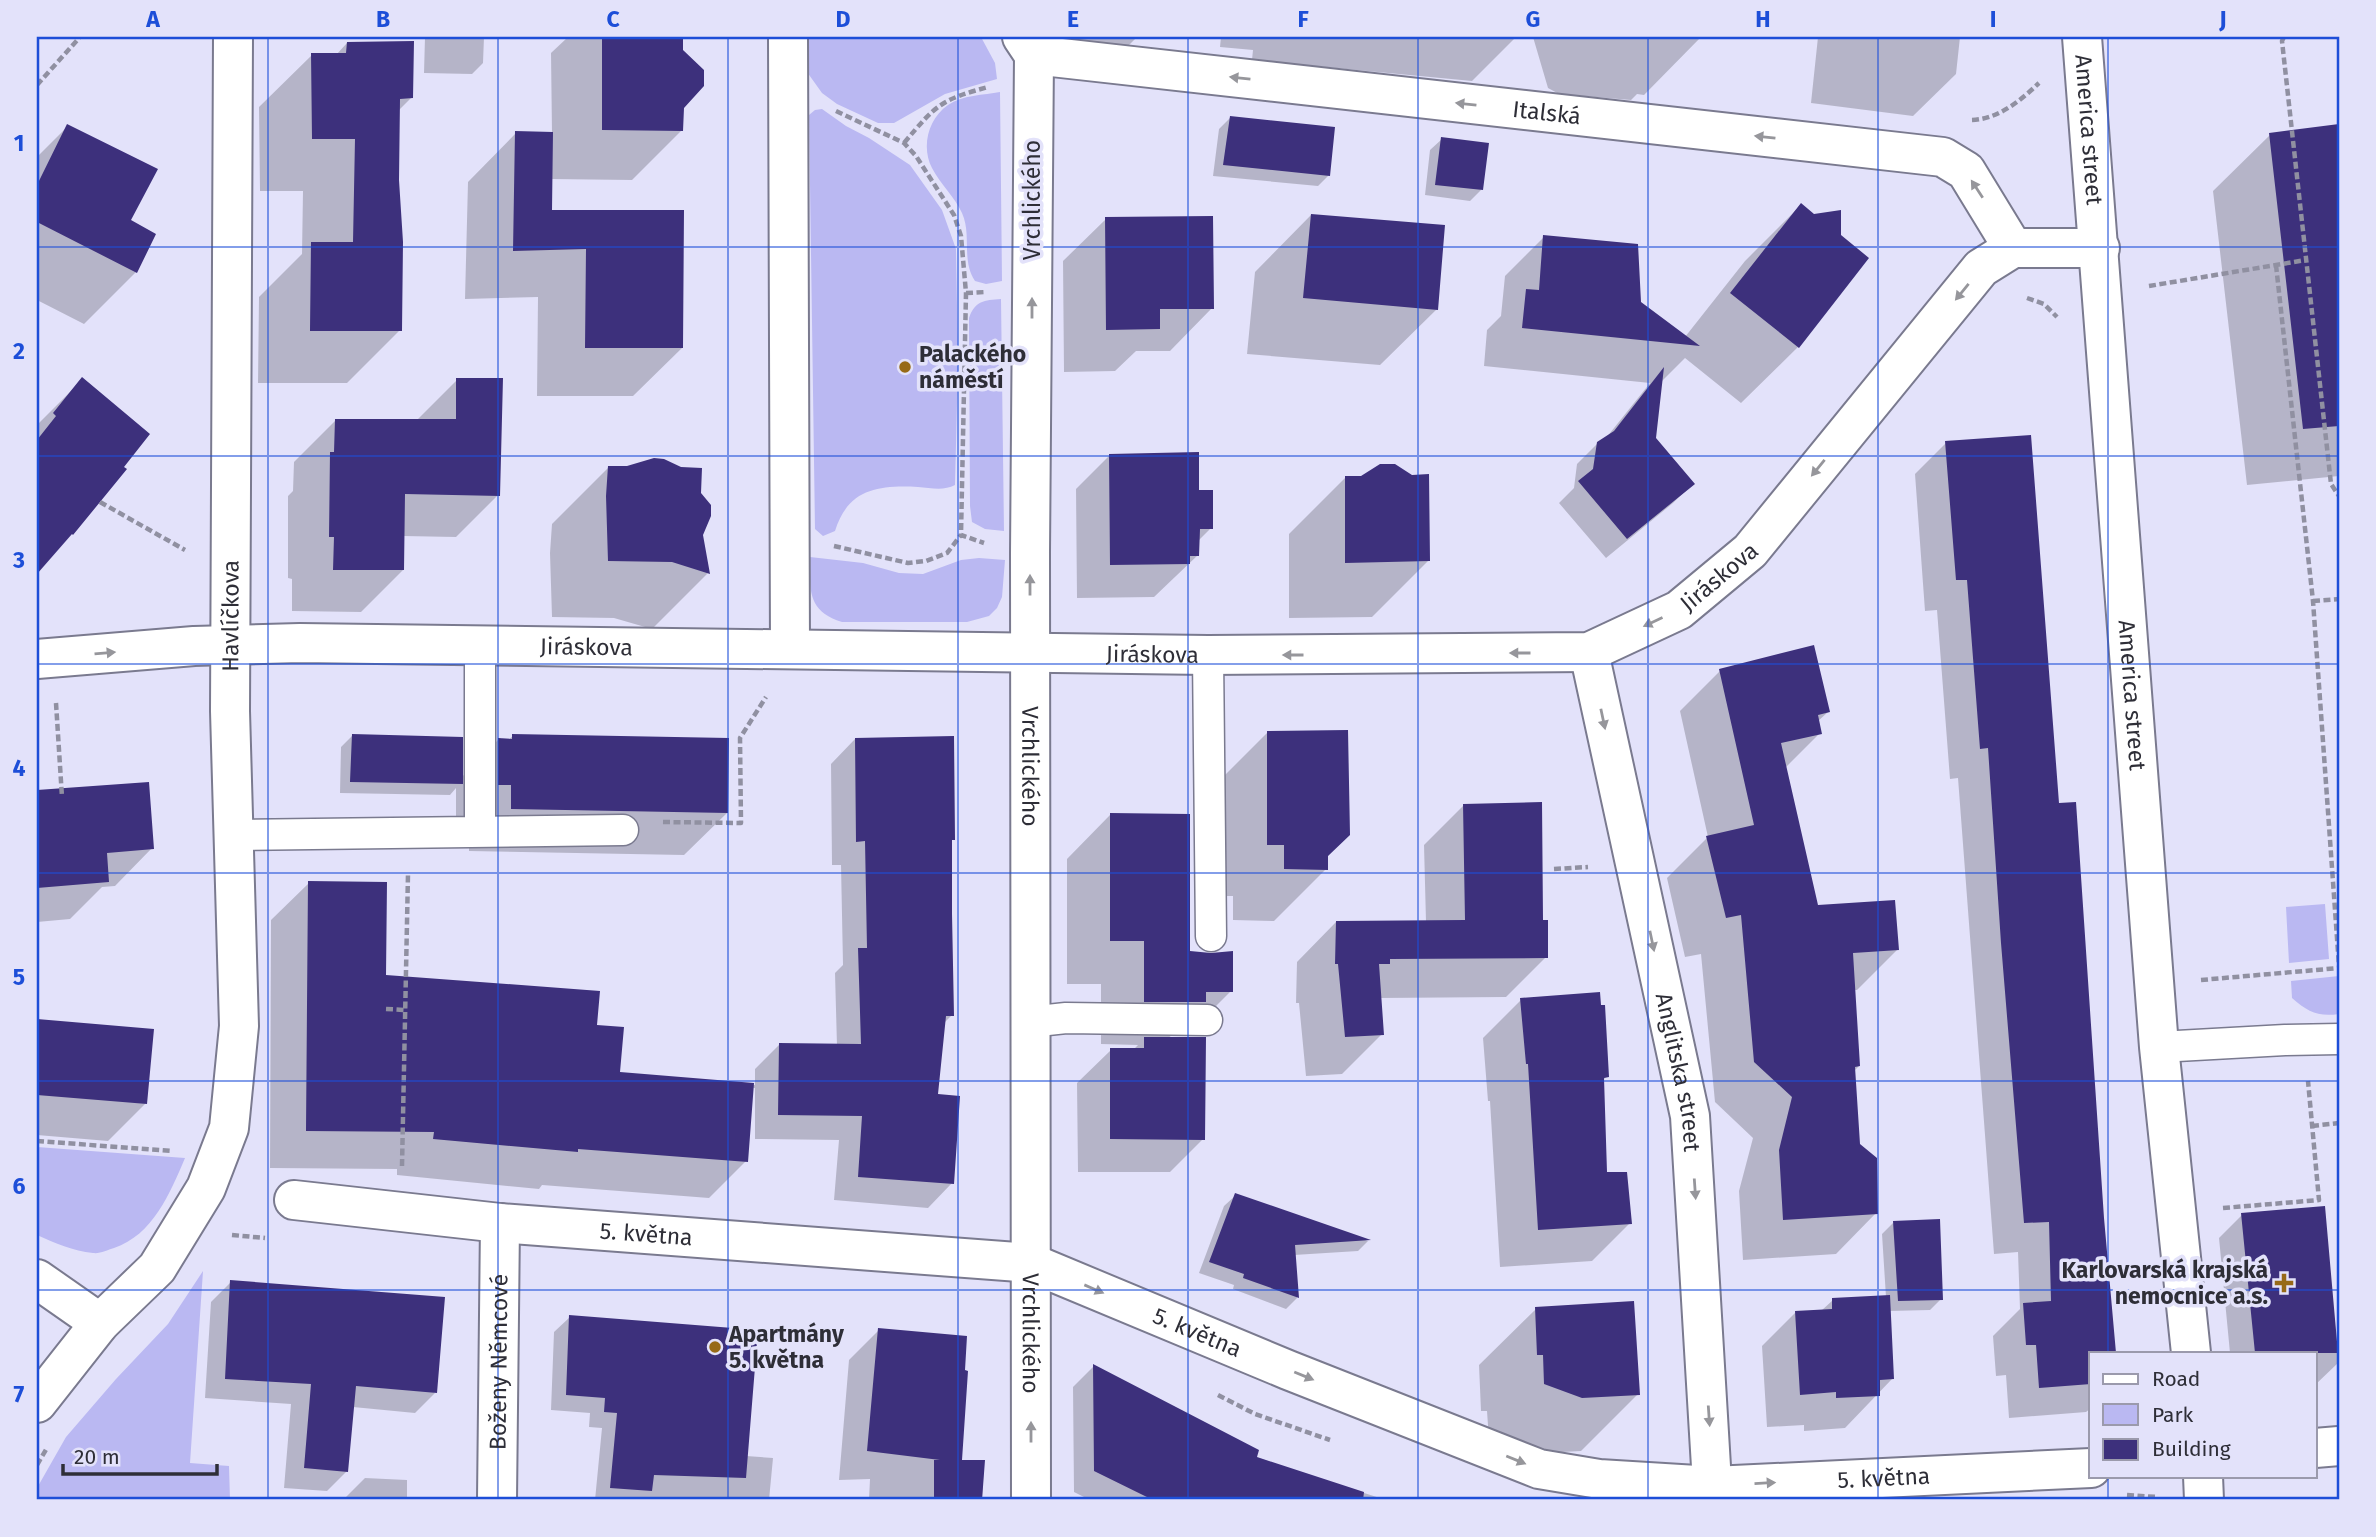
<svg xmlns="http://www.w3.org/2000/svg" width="2376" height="1537" font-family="'Fira Sans',sans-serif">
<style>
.green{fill:#bab8f2}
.shadow{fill:#0003}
.building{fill:#3d307c}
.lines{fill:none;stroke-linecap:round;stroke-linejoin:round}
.service-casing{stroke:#7a7a8f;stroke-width:33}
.minor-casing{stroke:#7a7a8f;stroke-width:42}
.path{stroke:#9090a1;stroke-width:4.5;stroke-dasharray:7 3.5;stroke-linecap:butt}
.service{stroke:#fff;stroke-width:30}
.minor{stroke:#fff;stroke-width:38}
.oneway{fill:#96969b}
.grid{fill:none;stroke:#1d4ed8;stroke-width:2;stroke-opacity:0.55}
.poi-dot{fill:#976a18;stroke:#e3e2fa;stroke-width:2.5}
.labels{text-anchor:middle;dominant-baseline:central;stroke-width:7;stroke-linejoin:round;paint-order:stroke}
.street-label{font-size:23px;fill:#2e2e37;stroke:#e3e2fa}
.poi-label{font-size:23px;font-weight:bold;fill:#2e2e37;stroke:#e3e2fa;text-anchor:start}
.neatline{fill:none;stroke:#1d4ed8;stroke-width:2.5}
.grid-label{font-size:23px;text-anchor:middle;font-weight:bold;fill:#1d4ed8}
</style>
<rect width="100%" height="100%" fill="#e3e2fa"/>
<path class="green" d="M 807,37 L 981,37 L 995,63 L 997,79 L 945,94 L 894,123 L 878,123 L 837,104 L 822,93 L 807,72 Z
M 1000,92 L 1002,281 L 986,284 L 975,281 C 961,260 972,235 962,213 C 955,197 940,184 932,168 C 921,147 928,119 948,105 C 962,95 984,95 1000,92 Z
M 822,109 L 846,126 L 869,138 L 910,165 L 942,210 L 956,249 L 958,363 L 955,485 C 944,491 931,488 918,487 C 878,485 848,489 835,531 L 823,536 L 815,529 L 809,115 L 815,110 Z
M 1001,299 L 1004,531 L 985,529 L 972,522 L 970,506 L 969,318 C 975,301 984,300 1001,299 Z
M 810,557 L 863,563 L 899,573 L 923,574 L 961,560 L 979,558 L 1005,560 L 1002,597 L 997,608 L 989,616 L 967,622 L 842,622 C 806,611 810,588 810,557 Z
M 2325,904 L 2329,959 L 2289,963 L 2286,907 Z
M 2339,976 L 2339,1014 C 2318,1017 2308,1012 2292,998 L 2291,981 Z
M 37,1147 L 185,1158 C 170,1193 153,1235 114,1248 C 107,1250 100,1254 93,1253 C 73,1251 55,1243 37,1235 Z
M 203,1271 L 190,1463 L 229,1466 L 230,1500 L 37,1500 L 37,1488 L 66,1437 L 116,1379 L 168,1324 Z"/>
<path class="shadow" d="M 425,37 L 484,37 L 483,63 L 472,74 L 424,73 Z
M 568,37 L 682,37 L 682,130 L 632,180 L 550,179 L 550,211 L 682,348 L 633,396 L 537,396 L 538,297 L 465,299 L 468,182 L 516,133 L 552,134 L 551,53 Z
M 1043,37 L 1137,37 L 1127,47 Z
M 1221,37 L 1516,37 L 1472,81 L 1252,60 L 1253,50 L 1220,47 Z
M 1533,37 L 1701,37 L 1644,95 L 1637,94 L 1631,100 L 1559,94 L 1548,88 Z
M 1818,37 L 1960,37 L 1956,74 L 1913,116 L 1811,103 Z
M 347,43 L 412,97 L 398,111 L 400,330 L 347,383 L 258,383 L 259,297 L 302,254 L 303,191 L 260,191 L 259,107 L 312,55 L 336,55 Z
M 1230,118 L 1329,175 L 1318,186 L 1213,176 L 1219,129 Z
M 68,126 L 136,272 L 84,324 L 37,300 L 37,157 Z
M 2339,126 L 2339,476 L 2247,485 L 2213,191 L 2270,135 Z
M 1442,139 L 1481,190 L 1470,201 L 1425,195 L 1430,150 Z
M 1801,205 L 1798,347 L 1741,403 L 1685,358 L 1660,383 L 1654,438 L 1693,483 L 1673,503 L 1606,558 L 1559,503 L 1574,488 L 1577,464 L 1598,443 L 1606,438 L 1650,383 L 1484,366 L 1487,330 L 1501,316 L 1505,276 L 1544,237 L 1685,337 L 1745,261 Z
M 1311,215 L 1437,309 L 1380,365 L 1247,354 L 1255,272 Z
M 1106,219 L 1212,308 L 1170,351 L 1136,351 L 1115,371 L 1064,372 L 1063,261 Z
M 82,380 L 43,564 L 37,570 L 37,425 Z
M 457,380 L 498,495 L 456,537 L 403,536 L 403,570 L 361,612 L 292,611 L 292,579 L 288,578 L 288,496 L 293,491 L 294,462 L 336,420 L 416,421 Z
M 1946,443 L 2057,805 L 2103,1218 L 2115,1353 L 2091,1353 L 2091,1408 L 2086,1412 L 2009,1418 L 2006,1375 L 1996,1376 L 1993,1336 L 2020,1309 L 2018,1252 L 1994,1254 L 1958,778 L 1950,779 L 1937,610 L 1925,611 L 1915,474 Z
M 1109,456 L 1197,491 L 1211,528 L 1198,541 L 1198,555 L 1154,597 L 1077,598 L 1076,489 Z
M 609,467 L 701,534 L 708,573 L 652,629 L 614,618 L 552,617 L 550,553 L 552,524 Z
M 1345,478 L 1428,561 L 1372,617 L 1289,618 L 1289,534 Z
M 1720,671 L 1828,712 L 1817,722 L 1820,733 L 1785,768 L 1817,907 L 1898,949 L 1857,990 L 1854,990 L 1859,1066 L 1854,1071 L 1859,1145 L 1876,1213 L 1836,1254 L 1743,1260 L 1739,1191 L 1753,1138 L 1715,1102 L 1701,954 L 1685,957 L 1667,878 L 1708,837 L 1680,711 Z
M 1267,733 L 1326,857 L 1326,869 L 1274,921 L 1233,920 L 1233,896 L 1216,896 L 1215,785 Z
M 352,736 L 461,778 L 498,740 L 508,740 L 513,736 L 727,813 L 684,855 L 469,851 L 469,827 L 456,826 L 456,788 L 450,795 L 340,793 L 341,747 Z
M 855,739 L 953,839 L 950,842 L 952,1015 L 943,1024 L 936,1096 L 952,1183 L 928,1208 L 834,1200 L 839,1140 L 755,1139 L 755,1088 L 752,1088 L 746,1161 L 709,1198 L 542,1185 L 539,1189 L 397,1175 L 397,1169 L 270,1168 L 271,920 L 309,883 L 384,977 L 596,1026 L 619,1074 L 755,1085 L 755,1069 L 779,1045 L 837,1046 L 835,973 L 843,965 L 841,865 L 832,865 L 831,764 Z
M 148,784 L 152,848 L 115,886 L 102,887 L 70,919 L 37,922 L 37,792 Z
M 1464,805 L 1542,922 L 1546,957 L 1506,997 L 1380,998 L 1382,1034 L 1342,1074 L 1306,1076 L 1299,1003 L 1296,1003 L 1297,962 L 1336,922 L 1426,922 L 1424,845 Z
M 1110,815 L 1188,953 L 1231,991 L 1188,1034 L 1172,1035 L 1167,1039 L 1203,1139 L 1170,1172 L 1078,1172 L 1077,1083 L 1111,1050 L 1133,1050 L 1138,1045 L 1101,1044 L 1101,984 L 1067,984 L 1067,859 Z
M 1521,1000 L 1607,1076 L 1603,1080 L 1605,1174 L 1630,1223 L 1592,1261 L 1500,1267 L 1490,1101 L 1488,1101 L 1483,1038 Z
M 37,1021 L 152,1031 L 145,1104 L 108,1141 L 37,1135 Z
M 1236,1195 L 1368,1241 L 1358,1251 L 1294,1255 L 1297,1298 L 1286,1309 L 1233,1289 L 1234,1285 L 1199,1273 L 1224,1206 Z
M 2324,1208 L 2338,1363 L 2315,1385 L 2315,1353 L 2230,1353 L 2219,1238 L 2242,1215 Z
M 1893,1223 L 1941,1299 L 1930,1310 L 1889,1311 L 1892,1379 L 1845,1428 L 1804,1431 L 1804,1425 L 1767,1427 L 1762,1346 L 1796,1312 L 1821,1311 L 1833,1300 L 1886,1297 L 1882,1234 Z
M 231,1282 L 435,1393 L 415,1413 L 353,1407 L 347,1471 L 327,1491 L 284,1488 L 291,1404 L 205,1398 L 211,1302 Z
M 1536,1309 L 1638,1394 L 1581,1451 L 1525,1454 L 1489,1440 L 1487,1411 L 1481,1411 L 1479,1365 Z
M 570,1317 L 746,1456 L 773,1458 L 769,1500 L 595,1500 L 602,1428 L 589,1427 L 590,1413 L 551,1410 L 554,1332 Z
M 879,1330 L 960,1462 L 984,1462 L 982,1500 L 869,1500 L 870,1479 L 839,1480 L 849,1360 Z
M 1094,1366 L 1255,1458 L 1386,1500 L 1090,1500 L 1074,1492 L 1073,1387 Z
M 365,1478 L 407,1480 L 407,1500 L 343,1500 Z"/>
<path class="building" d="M 602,37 L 683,37 L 683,50 L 704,70 L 704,86 L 684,108 L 683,131 L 602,130 Z
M 414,41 L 413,98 L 400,99 L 399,180 L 403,242 L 402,331 L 310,331 L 311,242 L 353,242 L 355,139 L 312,139 L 311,53 L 346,53 L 347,42 Z
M 1230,116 L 1335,127 L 1330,176 L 1223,165 Z
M 67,124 L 158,169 L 131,220 L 156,234 L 137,273 L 37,222 L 37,185 Z
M 2339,124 L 2339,426 L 2303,429 L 2269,133 Z
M 515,131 L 553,132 L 552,210 L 684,210 L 683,348 L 585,348 L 586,249 L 513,251 Z
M 1441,137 L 1489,143 L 1483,190 L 1435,185 Z
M 1801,203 L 1814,214 L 1841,210 L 1841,235 L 1869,258 L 1799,348 L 1730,293 Z
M 1311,214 L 1445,225 L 1438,310 L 1303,298 Z
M 1213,216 L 1214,309 L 1160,309 L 1160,329 L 1106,330 L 1105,217 Z
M 1543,235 L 1638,244 L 1641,302 L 1700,346 L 1522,328 L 1526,289 L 1539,290 Z
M 1664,367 L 1656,438 L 1695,484 L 1627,539 L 1578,481 L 1593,469 L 1597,442 L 1614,431 Z
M 82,377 L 150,434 L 124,467 L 127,469 L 73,535 L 72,534 L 37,574 L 37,440 L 56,416 L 53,413 Z
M 456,378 L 503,378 L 500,496 L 405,494 L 404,570 L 333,570 L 334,537 L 329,537 L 330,452 L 334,452 L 335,419 L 456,419 Z
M 2031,435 L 2059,803 L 2076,802 L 2104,1218 L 2116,1353 L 2091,1353 L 2091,1384 L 2039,1388 L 2036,1345 L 2026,1345 L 2023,1303 L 2051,1301 L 2049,1222 L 2024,1223 L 2001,943 L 1988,748 L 1980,749 L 1967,580 L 1956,580 L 1945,441 Z
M 1199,452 L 1199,490 L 1213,490 L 1213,529 L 1200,529 L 1199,556 L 1190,556 L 1190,564 L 1110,565 L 1109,454 Z
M 654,458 L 664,459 L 681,467 L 702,468 L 701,493 L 711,505 L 711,516 L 703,535 L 710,574 L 672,562 L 608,561 L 606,496 L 608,466 L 627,466 Z
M 1380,464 L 1395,464 L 1412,475 L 1429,474 L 1430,561 L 1345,563 L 1345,476 L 1361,476 Z
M 1814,645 L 1830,712 L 1818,715 L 1822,734 L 1781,743 L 1818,905 L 1895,900 L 1899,950 L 1853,953 L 1860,1066 L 1855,1067 L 1860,1144 L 1877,1158 L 1878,1214 L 1783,1220 L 1779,1150 L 1792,1097 L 1754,1062 L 1741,915 L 1726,918 L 1706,836 L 1754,825 L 1719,669 Z
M 1348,730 L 1350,835 L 1328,856 L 1328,870 L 1284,869 L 1284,845 L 1267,845 L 1267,731 Z
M 352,734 L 463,737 L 463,784 L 350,782 Z
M 512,734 L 729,738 L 728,813 L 511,809 L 511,785 L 498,785 L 498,738 L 512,739 Z
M 954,736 L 955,840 L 952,840 L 952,914 L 954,1016 L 946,1016 L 938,1094 L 960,1096 L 954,1184 L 858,1177 L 862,1116 L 778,1115 L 779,1043 L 861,1044 L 858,948 L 867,948 L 865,841 L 856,842 L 855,738 Z
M 149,782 L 154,849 L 107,853 L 109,882 L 37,888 L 37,790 Z
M 1542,802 L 1543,920 L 1548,920 L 1548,958 L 1390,959 L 1390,964 L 1379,964 L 1384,1035 L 1345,1037 L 1338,964 L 1335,964 L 1336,921 L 1465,920 L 1463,804 Z
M 1110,813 L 1190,814 L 1190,951 L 1211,953 L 1233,951 L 1233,992 L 1206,992 L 1206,1002 L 1144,1002 L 1144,941 L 1110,941 Z
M 308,881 L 387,882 L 386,975 L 600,991 L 597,1025 L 624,1027 L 620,1072 L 754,1083 L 748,1162 L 578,1149 L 578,1152 L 433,1139 L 434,1132 L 306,1131 Z
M 1600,992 L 1601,1005 L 1605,1005 L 1609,1077 L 1604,1078 L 1607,1172 L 1627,1172 L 1632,1224 L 1538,1230 L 1528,1064 L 1526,1064 L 1520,998 Z
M 37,1019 L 154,1029 L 147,1104 L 37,1095 Z
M 1144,1037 L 1206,1037 L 1205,1140 L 1110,1139 L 1110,1048 L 1144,1048 Z
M 1235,1193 L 1371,1240 L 1295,1245 L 1299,1298 L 1243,1278 L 1244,1274 L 1209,1262 Z
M 2325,1206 L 2338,1353 L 2255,1353 L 2241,1213 Z
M 1940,1219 L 1943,1300 L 1898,1301 L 1893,1221 Z
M 230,1280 L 445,1297 L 437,1393 L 356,1386 L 348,1472 L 304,1468 L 311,1384 L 225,1379 Z
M 1890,1295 L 1894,1379 L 1880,1380 L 1880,1396 L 1836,1398 L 1836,1392 L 1800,1395 L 1795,1311 L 1832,1309 L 1832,1298 Z
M 1634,1301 L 1640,1395 L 1582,1398 L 1544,1384 L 1543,1355 L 1537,1355 L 1535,1307 Z
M 569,1315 L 758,1330 L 746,1478 L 654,1475 L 652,1491 L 610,1488 L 617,1413 L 604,1412 L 605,1398 L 566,1395 Z
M 878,1328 L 967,1336 L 965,1370 L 968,1371 L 962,1460 L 985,1460 L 982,1500 L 934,1500 L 934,1460 L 940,1460 L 867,1451 Z
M 1093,1364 L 1259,1450 L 1257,1457 L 1364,1492 L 1363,1500 L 1153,1500 L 1094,1471 Z"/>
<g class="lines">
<g class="service-casing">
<path id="service" d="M 1208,655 L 1211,936
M 480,831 L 480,646
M 233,835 L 623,830
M 1029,1022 L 1066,1018 L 1207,1020
M 2159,1047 L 2285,1040 L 2339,1039"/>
</g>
<g class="minor-casing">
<g id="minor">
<path d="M 788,37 L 790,649"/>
<path id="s1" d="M 1022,37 L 1034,55 L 1030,553 L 1031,1500"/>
<path id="s2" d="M 2082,37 L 2159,1047 L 2191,1353"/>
<path id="s3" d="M 1034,55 L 1943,157 L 1966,171 L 2013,248"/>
<path id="s4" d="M 1589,652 L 1690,1116 L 1713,1500"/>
<path id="s5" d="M 37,659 L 194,646 L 300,643 L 1208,655 L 1589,652 L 1679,610 L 1750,551 L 1981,268 L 2013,248 L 2100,248"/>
<path id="s6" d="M 294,1200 L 500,1223 L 1031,1263 L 1288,1370 L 1539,1469 L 1599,1479 L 1713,1486 L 2091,1468"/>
<path d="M 37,1279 L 100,1323"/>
<path id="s7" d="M 37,1403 L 100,1323 L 157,1268 L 206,1188 L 229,1128 L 239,1026 L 230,711 L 233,37"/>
<path d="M 2315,1448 L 2339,1446"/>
<path d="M 2203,1476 L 2204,1500"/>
<path id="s8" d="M 497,1500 L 500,1223"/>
</g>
</g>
<path class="path" d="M 2284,37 L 2282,41 L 2331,484 L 2339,496
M 37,85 L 80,37
M 836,111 L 904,143 L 916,156 L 954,215 L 961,236 L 966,293 L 961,535 L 984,543
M 1972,120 C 1999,119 2021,100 2039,83
M 904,143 C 936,105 940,100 988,87
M 2276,265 L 2313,601 L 2339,966
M 2149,286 L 2306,260
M 966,293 L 986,292
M 2027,298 L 2044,304 L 2057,317
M 100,502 L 185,550
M 834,546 L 908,563 L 926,561 L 947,553 L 961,535
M 2313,601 L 2339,599
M 56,703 L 62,797
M 663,822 L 741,823 L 740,738 L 766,697
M 1554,869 L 1588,867
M 2201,980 L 2339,968
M 386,1009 L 405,1010
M 2312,1126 L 2339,1123
M 37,1141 L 172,1151
M 402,1166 L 408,874
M 2223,1208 L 2319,1200 L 2308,1081
M 232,1235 L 265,1238
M 1218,1395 L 1255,1414 L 1330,1440
M 37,1465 L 47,1448
M 2127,1495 L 2157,1497 L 2157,1500"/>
<use href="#service" class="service"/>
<use href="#minor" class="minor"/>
</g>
<defs><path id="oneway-solid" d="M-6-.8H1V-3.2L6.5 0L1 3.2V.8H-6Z" transform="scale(1.75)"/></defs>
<g class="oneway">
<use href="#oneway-solid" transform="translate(1240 78) rotate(-174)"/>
<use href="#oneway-solid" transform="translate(1466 104) rotate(-174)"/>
<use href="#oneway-solid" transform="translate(1765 137) rotate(-174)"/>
<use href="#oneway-solid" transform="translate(1977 189) rotate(-123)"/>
<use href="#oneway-solid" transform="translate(1962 292) rotate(129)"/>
<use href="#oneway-solid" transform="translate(1032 308) rotate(-90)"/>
<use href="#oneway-solid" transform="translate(1818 468) rotate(129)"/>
<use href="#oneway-solid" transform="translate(1030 585) rotate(-90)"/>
<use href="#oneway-solid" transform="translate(1653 622) rotate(155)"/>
<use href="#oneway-solid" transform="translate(105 653) rotate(-5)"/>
<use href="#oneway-solid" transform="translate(1520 653) rotate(180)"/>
<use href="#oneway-solid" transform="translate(1293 655) rotate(180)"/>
<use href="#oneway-solid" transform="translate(1603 719) rotate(78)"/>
<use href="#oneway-solid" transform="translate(1652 941) rotate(78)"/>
<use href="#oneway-solid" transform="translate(1695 1189) rotate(86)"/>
<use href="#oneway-solid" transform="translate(1094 1289) rotate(23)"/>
<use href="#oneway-solid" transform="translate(1304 1376) rotate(22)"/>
<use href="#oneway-solid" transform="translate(1709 1416) rotate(86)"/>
<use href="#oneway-solid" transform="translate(1031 1432) rotate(-90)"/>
<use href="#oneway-solid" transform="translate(1516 1460) rotate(22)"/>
<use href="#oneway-solid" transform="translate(1765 1483) rotate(-3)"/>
</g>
<path class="grid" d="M 268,37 L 268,1500M 498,37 L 498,1500M 728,37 L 728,1500M 958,37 L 958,1500M 1188,37 L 1188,1500M 1418,37 L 1418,1500M 1648,37 L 1648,1500M 1878,37 L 1878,1500M 2108,37 L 2108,1353M 37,247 L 2339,247M 37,456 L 2339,456M 37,664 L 2339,664M 37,873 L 2339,873M 37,1081 L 2339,1081M 37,1290 L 2339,1290M 2108,1476 L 2108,1500"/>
<g class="poi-dot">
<circle cx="905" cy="367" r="7"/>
<path d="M2280.5 1272.5h7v7h7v7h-7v7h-7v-7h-7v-7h7z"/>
<circle cx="715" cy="1347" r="7"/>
</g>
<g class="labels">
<g class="street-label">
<text stroke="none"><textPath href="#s3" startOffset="516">Italská</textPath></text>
<text stroke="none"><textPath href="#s2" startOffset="93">America street</textPath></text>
<text transform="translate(1032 200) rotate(-90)">Vrchlického</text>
<text stroke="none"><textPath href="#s5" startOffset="1704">Jiráskova</textPath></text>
<text stroke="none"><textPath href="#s7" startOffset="852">Havlíčkova</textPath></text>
<text stroke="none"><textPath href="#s5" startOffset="550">Jiráskova</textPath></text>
<text stroke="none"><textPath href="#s5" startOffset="1116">Jiráskova</textPath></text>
<text stroke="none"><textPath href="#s2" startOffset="660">America street</textPath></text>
<text stroke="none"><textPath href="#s1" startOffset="733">Vrchlického</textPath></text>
<text stroke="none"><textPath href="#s4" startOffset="430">Anglitska street</textPath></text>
<text stroke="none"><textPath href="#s6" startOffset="354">5. května</textPath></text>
<text stroke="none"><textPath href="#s6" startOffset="920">5. května</textPath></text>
<text stroke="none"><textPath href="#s1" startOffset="1300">Vrchlického</textPath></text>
<text stroke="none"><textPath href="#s8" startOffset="138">Boženy Němcové</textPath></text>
<text stroke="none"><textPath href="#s6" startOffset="1634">5. května</textPath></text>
</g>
<g class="poi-label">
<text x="919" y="354">Palackého<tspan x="919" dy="26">náměstí</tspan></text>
<text x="2268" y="1270" text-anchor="end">Karlovarská krajská<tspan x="2268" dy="26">nemocnice a.s.</tspan></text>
<text x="729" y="1334">Apartmány<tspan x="729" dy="26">5. května</tspan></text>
</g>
</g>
<rect width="2376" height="1537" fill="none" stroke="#e3e2fa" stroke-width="77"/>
<rect x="2089" y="1352" width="228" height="126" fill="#e3e2fa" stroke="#9b9aac" stroke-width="2"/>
<rect x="2103" y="1374" width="35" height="10" fill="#ffffff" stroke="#9b9aac" stroke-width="2"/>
<text x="2152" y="1386" font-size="21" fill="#2e2e37">Road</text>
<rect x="2103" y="1404" width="35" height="21" fill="#bab8f2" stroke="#9b9aac" stroke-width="2"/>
<text x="2152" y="1422" font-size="21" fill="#2e2e37">Park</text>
<rect x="2103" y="1439" width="35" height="21" fill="#3d307c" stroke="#9b9aac" stroke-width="2"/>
<text x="2152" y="1456" font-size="21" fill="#2e2e37">Building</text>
<path d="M63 1464v10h154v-10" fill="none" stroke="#2e2e37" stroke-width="3.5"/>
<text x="74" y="1464" font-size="21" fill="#2e2e37" stroke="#e3e2fa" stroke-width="5" paint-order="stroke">20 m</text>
<rect x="38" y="38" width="2300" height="1460" class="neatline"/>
<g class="grid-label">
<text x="153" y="27">A</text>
<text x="383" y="27">B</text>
<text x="613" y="27">C</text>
<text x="843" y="27">D</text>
<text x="1073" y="27">E</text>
<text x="1303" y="27">F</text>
<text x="1533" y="27">G</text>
<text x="1763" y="27">H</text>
<text x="1993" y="27">I</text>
<text x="2223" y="27">J</text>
<text x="19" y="151">1</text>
<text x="19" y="359">2</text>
<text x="19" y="568">3</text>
<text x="19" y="776">4</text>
<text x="19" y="985">5</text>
<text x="19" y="1194">6</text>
<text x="19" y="1402">7</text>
</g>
</svg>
